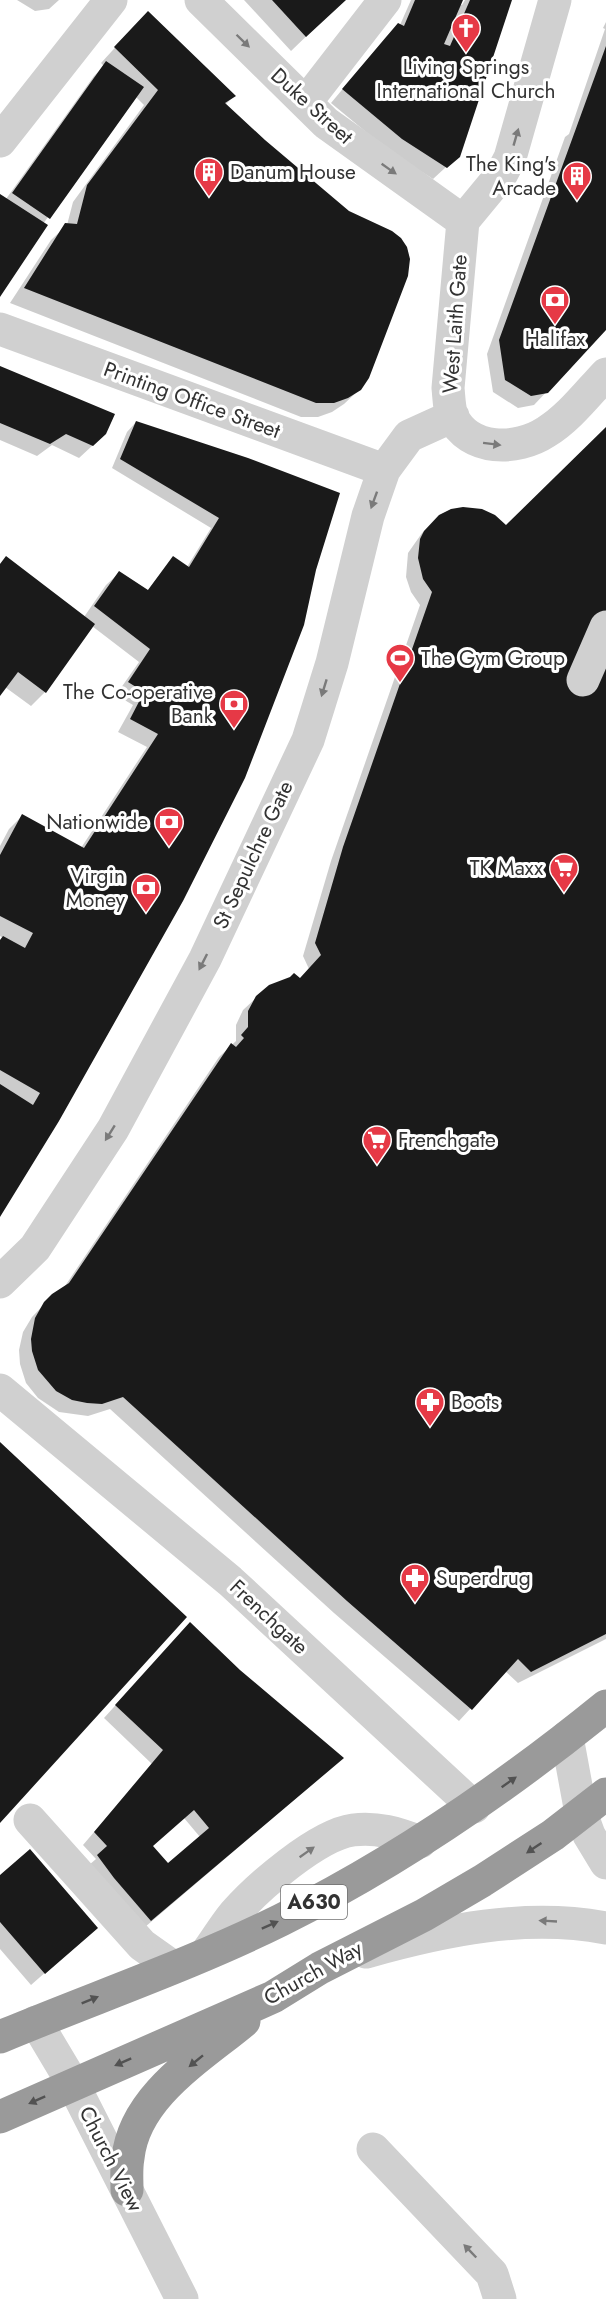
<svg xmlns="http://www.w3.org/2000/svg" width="606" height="2299" font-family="Jost,sans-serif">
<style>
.shadow{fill:#0003;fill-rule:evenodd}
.building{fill:#1a1a1a;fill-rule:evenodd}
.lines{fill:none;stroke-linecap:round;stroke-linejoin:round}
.minor{stroke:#d0d0d0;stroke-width:33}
.highway{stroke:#9a9a9a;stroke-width:33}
.oneway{fill:#7a7a7a}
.oneway2{fill:#525252}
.labels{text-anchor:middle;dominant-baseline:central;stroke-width:6;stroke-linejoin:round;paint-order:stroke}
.shield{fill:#fff;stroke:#707070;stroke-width:1.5}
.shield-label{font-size:20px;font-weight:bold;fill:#333}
.poi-label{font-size:21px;fill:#333;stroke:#fff;text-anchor:end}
.street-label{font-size:21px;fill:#333;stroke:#fff}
</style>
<rect width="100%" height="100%" fill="#fff"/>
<path class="shadow" d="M 17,0 L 59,0 L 49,9 L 35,11 Z
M 244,0 L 344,0 L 291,51 Z
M 411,0 L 461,0 L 460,4 L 462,5 L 465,0 L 510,0 L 458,156 L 433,179 L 389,151 L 331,103 L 386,37 L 399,24 L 400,25 Z
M 606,22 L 606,329 L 534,405 L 518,408 L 493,392 L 487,354 L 565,137 L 569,134 L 605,29 L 603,28 Z
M 133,28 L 234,96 L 225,105 L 360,389 L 344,404 L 332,412 L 318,417 L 301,417 L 10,303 L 51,240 L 67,225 L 73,202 L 144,105 L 135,96 L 43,224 L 0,294 L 0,195 L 6,199 L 94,76 L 104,66 L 101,63 Z
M 0,368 L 105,434 L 79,458 L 52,445 L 37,456 L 0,440 Z
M 136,422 L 338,494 L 0,1214 L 0,941 L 3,938 L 0,936 L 0,846 L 9,829 L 22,816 L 81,848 L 147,747 L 118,732 L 133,705 L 116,695 L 139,662 L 92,626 L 45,692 L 31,706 L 5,687 L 0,693 L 0,564 L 6,558 L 84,617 L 106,585 L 119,573 L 147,591 L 173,558 L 187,567 L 211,528 L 112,468 L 127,432 Z
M 606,429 L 606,1639 L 518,1683 L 505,1671 L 459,1721 L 334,1613 L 110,1409 L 88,1416 L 59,1412 L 38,1398 L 26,1383 L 20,1364 L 19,1350 L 23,1332 L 32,1317 L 53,1295 L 63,1289 L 219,1057 L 236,1041 L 236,1025 L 243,1010 L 257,997 L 300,979 L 309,969 L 303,956 L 331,861 L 420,605 L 411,592 L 406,577 L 408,553 L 422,533 L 436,520 L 506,527 Z
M 178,1636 L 329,1770 L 138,1933 L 89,1865 L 96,1859 L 83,1845 L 152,1764 L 104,1718 ZM 184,1818 L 200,1837 L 168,1865 L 151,1846 Z
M 0,1876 L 96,1928 L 31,1985 L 0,1949 Z"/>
<path class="building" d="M 272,0 L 346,0 L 306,37 Z
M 415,0 L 463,0 L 444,44 L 450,46 L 470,0 L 512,0 L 460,157 L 447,168 L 402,139 L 342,89 L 398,23 L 404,26 Z
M 148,11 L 236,96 L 225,103 L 265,140 L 349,211 L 392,231 L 401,238 L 407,247 L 410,259 L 408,276 L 369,378 L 361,390 L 348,398 L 334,403 L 316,403 L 24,288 L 65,223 L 77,224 L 87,185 L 158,90 L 114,47 Z
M 606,46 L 606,330 L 548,393 L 531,396 L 505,380 L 499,340 Z
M 106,61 L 144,87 L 50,219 L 12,193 Z
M 0,194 L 48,225 L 0,297 Z
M 0,366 L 115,414 L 106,434 L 93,446 L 66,434 L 50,444 L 0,423 Z
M 136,421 L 248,458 L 340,493 L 316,570 L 304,625 L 245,778 L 183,901 L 59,1121 L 0,1217 L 0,1084 L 33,1105 L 40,1093 L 0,1070 L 0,940 L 3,936 L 25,948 L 33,933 L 0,916 L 0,855 L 22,814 L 84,848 L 158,734 L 130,719 L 144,692 L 128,682 L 150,649 L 94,606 L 119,571 L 148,590 L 173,556 L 189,567 L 219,518 L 120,459 Z
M 606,427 L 606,1634 L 531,1672 L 518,1659 L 472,1710 L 347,1601 L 123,1397 L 102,1404 L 87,1403 L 72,1400 L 56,1391 L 38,1370 L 32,1351 L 31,1339 L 35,1318 L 44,1302 L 52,1294 L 69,1283 L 231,1043 L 236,1047 L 244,1038 L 241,1035 L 248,1027 L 248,1011 L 256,996 L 269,985 L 290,977 L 294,973 L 300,978 L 321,955 L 315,943 L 343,847 L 432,592 L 423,579 L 418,558 L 420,539 L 424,531 L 439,515 L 451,509 L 463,507 L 482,509 L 495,515 L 506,525 Z
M 6,556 L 95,624 L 46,693 L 18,672 L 0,696 L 0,564 Z
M 0,1442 L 187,1617 L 0,1823 Z
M 190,1622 L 240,1670 L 344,1758 L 151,1921 L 114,1878 L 97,1855 L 107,1846 L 94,1832 L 163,1750 L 115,1705 ZM 194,1810 L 209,1828 L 168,1863 L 153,1846 Z
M 30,1849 L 98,1928 L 45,1974 L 0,1922 L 0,1875 Z"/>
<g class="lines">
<path class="minor" d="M 201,0 L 326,123 L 463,221
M 306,102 L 385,0
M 0,141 L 111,0
M 463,221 L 448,388 C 449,397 449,408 452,416 C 469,452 517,451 546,432 C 569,418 587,394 606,374
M 463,221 L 501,175 L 510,158 L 555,0
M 0,329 L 384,470
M 583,680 L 606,627
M 0,1282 L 35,1248 L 113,1129 L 205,959 L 308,740 L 332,663 L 368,516 L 384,470 L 409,436 L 453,416
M 0,1390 L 230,1581 L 474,1807
M 567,1737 L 581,1813 L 589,1835 L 606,1863
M 30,1820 L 142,1945 L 173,1967
M 207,1952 C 216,1940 224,1926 234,1914 C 258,1887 317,1835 353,1830 C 377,1827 397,1833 420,1842
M 366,1952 C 444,1930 525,1913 606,1928
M 36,2022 L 73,2084 L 182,2299
M 373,2149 L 492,2274 L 500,2299"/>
<path class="highway" d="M 0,2037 C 93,1998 190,1965 281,1920 C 398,1862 505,1788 606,1706
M 0,2117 L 273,1997 L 320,1968 L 424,1915 L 482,1881 L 553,1835 L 606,1794
M 127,2190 C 127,2180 126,2168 128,2158 C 134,2096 201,2057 244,2021"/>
</g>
<defs><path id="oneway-solid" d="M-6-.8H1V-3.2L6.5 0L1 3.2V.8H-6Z" transform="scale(1.5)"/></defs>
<g class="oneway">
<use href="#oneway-solid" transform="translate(243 41) rotate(44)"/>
<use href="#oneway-solid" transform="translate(516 137) rotate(-74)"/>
<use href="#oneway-solid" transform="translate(389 169) rotate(35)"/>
<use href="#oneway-solid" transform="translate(492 444) rotate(7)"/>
<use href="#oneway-solid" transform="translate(374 500) rotate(110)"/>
<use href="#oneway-solid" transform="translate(324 688) rotate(107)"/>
<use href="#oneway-solid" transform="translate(203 962) rotate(117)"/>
<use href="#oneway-solid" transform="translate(110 1133) rotate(122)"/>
<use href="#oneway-solid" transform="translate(307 1852) rotate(-35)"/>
<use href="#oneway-solid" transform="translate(548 1921) rotate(-177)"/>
<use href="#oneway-solid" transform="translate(470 2251) rotate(-134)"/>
</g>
<g class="oneway2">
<use href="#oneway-solid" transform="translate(509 1782) rotate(-35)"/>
<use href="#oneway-solid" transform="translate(534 1848) rotate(146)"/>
<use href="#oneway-solid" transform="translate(270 1925) rotate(-24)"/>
<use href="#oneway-solid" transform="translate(90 2000) rotate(-22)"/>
<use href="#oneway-solid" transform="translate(196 2061) rotate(141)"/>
<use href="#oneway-solid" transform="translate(123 2062) rotate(156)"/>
<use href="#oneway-solid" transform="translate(37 2100) rotate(156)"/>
</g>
<defs>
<g id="church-pin" transform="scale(1.5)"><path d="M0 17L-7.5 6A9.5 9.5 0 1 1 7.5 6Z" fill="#e63946" stroke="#fff"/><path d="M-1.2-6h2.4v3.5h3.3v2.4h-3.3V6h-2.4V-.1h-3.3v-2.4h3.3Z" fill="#fff"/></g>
<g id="building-pin" transform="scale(1.5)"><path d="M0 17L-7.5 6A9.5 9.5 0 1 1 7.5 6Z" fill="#e63946" stroke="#fff"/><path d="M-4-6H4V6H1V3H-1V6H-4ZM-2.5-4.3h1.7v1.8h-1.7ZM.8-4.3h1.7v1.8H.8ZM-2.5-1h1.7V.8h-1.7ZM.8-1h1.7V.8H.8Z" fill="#fff"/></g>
<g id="bank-pin" transform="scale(1.5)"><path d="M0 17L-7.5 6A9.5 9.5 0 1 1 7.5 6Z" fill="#e63946" stroke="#fff"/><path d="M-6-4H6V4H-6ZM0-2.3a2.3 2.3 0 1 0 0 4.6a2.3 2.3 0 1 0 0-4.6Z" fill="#fff"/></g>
<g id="stadium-pin" transform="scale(1.5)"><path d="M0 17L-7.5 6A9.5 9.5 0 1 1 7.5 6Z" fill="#e63946" stroke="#fff"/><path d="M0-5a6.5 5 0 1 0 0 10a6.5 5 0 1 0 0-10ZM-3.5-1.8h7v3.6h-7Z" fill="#fff"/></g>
<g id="supermarket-pin" transform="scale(1.5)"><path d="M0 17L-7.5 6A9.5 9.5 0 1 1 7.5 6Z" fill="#e63946" stroke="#fff"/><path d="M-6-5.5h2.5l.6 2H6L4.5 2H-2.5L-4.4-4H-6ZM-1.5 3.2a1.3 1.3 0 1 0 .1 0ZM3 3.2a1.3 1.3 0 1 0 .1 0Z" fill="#fff"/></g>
<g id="pharmacy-pin" transform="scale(1.5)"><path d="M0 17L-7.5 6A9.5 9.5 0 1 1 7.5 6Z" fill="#e63946" stroke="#fff"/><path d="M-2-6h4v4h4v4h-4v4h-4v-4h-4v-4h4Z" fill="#fff"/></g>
</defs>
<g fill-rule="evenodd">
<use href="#church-pin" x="466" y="28"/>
<use href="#building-pin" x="209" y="172"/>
<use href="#building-pin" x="577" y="176"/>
<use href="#bank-pin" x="555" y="300"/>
<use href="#stadium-pin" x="400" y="658"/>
<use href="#bank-pin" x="234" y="704"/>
<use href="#bank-pin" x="169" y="822"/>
<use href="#supermarket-pin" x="564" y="868"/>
<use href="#bank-pin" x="146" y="888"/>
<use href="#supermarket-pin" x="377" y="1140"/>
<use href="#pharmacy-pin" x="430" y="1402"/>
<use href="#pharmacy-pin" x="415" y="1578"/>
</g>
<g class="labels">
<rect class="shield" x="281" y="1885" width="66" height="34" rx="4.5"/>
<g class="shield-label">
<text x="314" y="1902">A630</text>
</g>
<g class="poi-label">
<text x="466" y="67" text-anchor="middle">Living Springs<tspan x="466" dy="24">International Church</tspan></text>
<text x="556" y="164">The King's<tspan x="556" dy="24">Arcade</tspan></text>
<text x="230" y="172" text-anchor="start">Danum House</text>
<text x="555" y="339" text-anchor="middle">Halifax</text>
<text x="421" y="658" text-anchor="start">The Gym Group</text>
<text x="213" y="692">The Co-operative<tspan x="213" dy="24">Bank</tspan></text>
<text x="148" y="822">Nationwide</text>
<text x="543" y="868">TK Maxx</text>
<text x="125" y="876">Virgin<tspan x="125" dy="24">Money</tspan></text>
<text x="398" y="1140" text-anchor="start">Frenchgate</text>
<text x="451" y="1402" text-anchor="start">Boots</text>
<text x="436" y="1578" text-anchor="start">Superdrug</text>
</g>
<g class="street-label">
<text transform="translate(312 106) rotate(42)">Duke Street</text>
<text transform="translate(455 324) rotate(-86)">West Laith Gate</text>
<text transform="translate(192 400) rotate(20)">Printing Office Street</text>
<text transform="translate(253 855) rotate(-65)">St Sepulchre Gate</text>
<text transform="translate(269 1617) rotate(43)">Frenchgate</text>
<text transform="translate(313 1973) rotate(-29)">Church Way</text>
<text transform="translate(111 2159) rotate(63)">Church View</text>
</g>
</g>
</svg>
